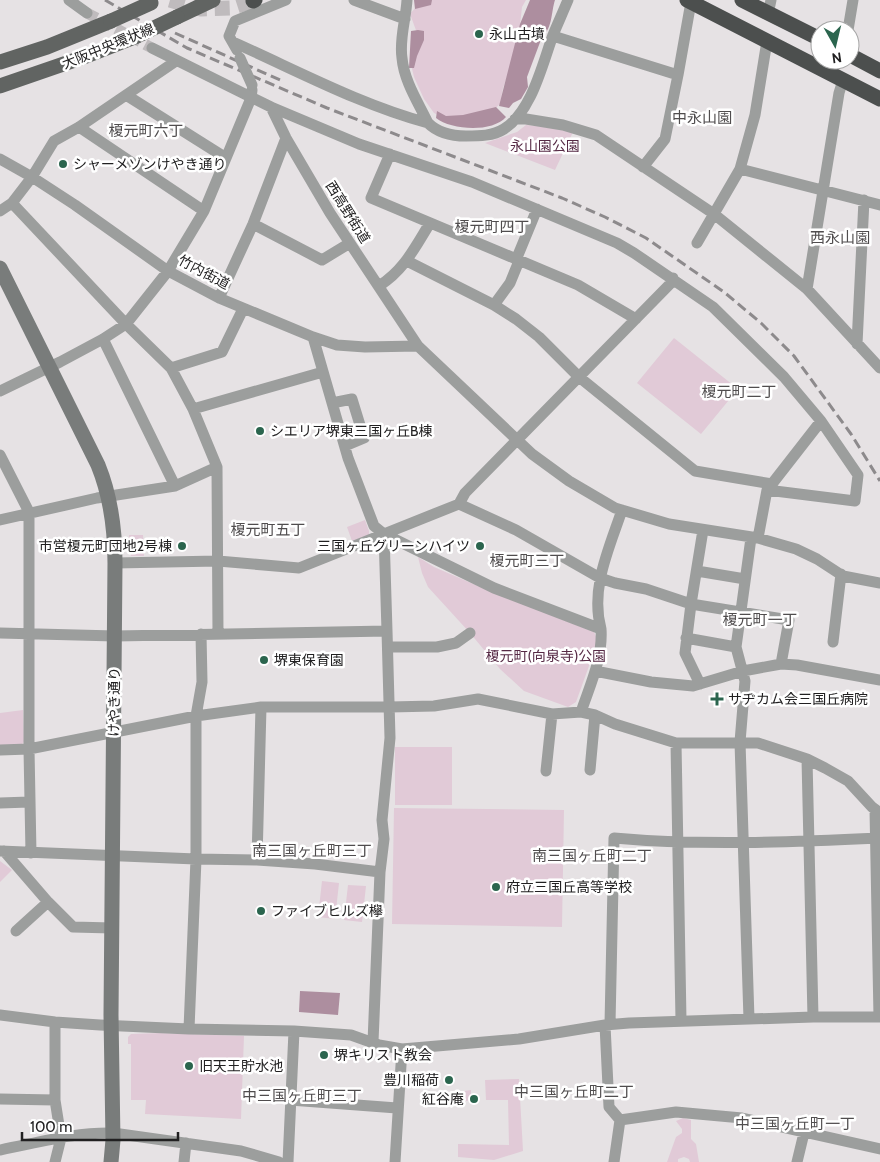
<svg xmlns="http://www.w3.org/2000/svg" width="880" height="1162" font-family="Cabin,'Noto Sans JP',sans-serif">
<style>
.green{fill:#e1cad7}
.water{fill:#ad8e9f}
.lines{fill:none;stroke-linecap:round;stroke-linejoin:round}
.street-tunnel{stroke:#bfbbbd;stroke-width:11;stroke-dasharray:11 5.5;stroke-linecap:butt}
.highway-tunnel{stroke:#bfbbbd;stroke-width:15;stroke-dasharray:15 8;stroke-linecap:butt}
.street{stroke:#9c9e9d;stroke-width:11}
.secondary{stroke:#797c7b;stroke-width:15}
.primary{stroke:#616462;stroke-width:15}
.highway{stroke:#4c4f4e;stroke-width:15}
.rail{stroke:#8d8a8c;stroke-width:3;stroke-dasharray:10 5;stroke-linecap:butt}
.street-bridge{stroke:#9c9e9d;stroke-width:11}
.primary-bridge{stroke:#616462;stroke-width:15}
.poi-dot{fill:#2b654e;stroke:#fff;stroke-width:2}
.labels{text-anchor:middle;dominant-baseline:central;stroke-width:5;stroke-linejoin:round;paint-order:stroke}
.poi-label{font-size:14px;fill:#212021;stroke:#fff;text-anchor:start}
.street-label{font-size:14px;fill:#212021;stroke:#fff}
.park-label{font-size:14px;fill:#562a45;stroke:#fff}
.neighbourhood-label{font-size:15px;fill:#504d4e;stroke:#fff}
</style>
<rect width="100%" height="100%" fill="#e6e2e4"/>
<path class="green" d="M 422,0 L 526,0 L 522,7 L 519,34 L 511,65 L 503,88 L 500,104 L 486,117 L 454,123 L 434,113 L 424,99 L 414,77 L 410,60 L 417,33 L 410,14 Z
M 526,125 L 539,126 L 573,132 L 555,170 L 485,143 L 517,132 Z
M 674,338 L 738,389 L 701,434 L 637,383 Z
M 365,520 L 369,531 L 369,535 L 352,541 L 347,527 Z
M 129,535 L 143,535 L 144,556 L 131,556 Z
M 418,557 L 434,567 L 485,589 L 594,632 L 598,641 L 576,702 L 568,707 L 524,691 L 500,669 L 470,633 L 428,587 L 422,573 Z
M 23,710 L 24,742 L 21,745 L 0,745 L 0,713 Z
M 395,747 L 452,747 L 452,805 L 395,805 Z
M 394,808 L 564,810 L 562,927 L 392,924 Z
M 0,861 L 12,870 L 0,882 Z
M 322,881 L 339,883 L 335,919 L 318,917 Z
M 348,885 L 366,886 L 362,922 L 344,920 Z
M 160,1033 L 244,1036 L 241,1119 L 145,1114 L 146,1100 L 131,1100 L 131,1044 L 128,1044 L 128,1037 L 131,1034 Z
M 519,1079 L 523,1151 L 494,1160 L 458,1157 L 458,1144 L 509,1145 L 508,1100 L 486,1100 L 485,1080 Z
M 471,1090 L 471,1100 L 457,1103 L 457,1092 Z
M 683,1118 L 691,1120 L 691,1139 L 696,1144 L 699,1162 L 690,1162 L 689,1159 L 684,1157 L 678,1159 L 678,1162 L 667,1162 L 676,1137 L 682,1133 L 682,1129 L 676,1121 Z"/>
<path class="water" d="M 414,0 L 432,0 L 431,5 L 415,9 Z
M 530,0 L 555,0 C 551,12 553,27 542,37 L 527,77 L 528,87 L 521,99 L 513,103 L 509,108 L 499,106 L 520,24 Z
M 418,30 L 424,31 L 424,40 L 417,56 L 414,68 L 409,68 L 411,31 Z
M 496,107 L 506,117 C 492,133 451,130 436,118 L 437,111 L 446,116 L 463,115 Z
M 300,991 L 340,993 L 338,1015 L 299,1012 Z"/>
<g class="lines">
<path class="street-tunnel" d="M 87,13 L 152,48"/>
<path class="highway-tunnel" d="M 170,0 L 201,9 L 231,8 L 253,1"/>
<path class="street" d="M 69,0 L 87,13
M 354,0 L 405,19
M 407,0 C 406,19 399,39 402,58 C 404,81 418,102 428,123 C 438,133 452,136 466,136 C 479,136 493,136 504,129 C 532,111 542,65 553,35 C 558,23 563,12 568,0
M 768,14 L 771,0
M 848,30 L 853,0
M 553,36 L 678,75 L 665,139 L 643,167
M 235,43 C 298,71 361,105 428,123
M 152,48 L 271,107 L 286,138 L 330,213 L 418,346 L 532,454 L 569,481 L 615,508 L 669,524 L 758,538 L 796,549 L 817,559 L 843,576 L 880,583
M 237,50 L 229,36 L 235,21 L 286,0
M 678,75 L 691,2
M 126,95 L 226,158
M 271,107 L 359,144 L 472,182 L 617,243 L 634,253 L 713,307 L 784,377 L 821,421 L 858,475 L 855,501 L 767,490 L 758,538
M 515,119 L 526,119 L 563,125 L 596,135 L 714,214 L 807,289 L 880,368
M 79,127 L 204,211
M 390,154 L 371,198 L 578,285 L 636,319
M 0,159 L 32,177 L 75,205 L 168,271 L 219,298 L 313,337 L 337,345 L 365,347 L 418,346
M 740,169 L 880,205
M 12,203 L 126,324 L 171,368
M 0,211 L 12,203 L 32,177 L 54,141 L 79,127 L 176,61
M 253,224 L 322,260 L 350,243
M 697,243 L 740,169 L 755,115 L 767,41
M 516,260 L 537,209
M 407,261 L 494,305 L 516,319 L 539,337 L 579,377 L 695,471 L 772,484
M 379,286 C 404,270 414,249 430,223
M 807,289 L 839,93 L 843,80
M 219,298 L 253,224 L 286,138
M 494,305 L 510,283 L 519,261
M 313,337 L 348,458 L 374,526 L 384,534 L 494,588 L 601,629 C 603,658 590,685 581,712
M 103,339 L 175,486 L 217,467 L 193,409 L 171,368 L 222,352 L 243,309
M 857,344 L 864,200
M 0,391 L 60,362 L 103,339 L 126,324 L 168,271 L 204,211 L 251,98 L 252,90
M 332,403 L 352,399 L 364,438 L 345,446
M 193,409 L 323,372
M 0,455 L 29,512 L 29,749 L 31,853
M 217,467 L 218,634
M 768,489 L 821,421
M 459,504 L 516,530 L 600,578 L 615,583 L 646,589 L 691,604 L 789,620 L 781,664
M 0,520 L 97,498 L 175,486
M 384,534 L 387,631
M 115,563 L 218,561 L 299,568 L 459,504 L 465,493 L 670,284 L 673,278
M 697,571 L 745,579
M 601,629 C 590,588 609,549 622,510
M 0,633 L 115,636 L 387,631 L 390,738 L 382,820 L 384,839 L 380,872 L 373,1042
M 686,638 L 736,647
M 833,642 L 841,574
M 389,647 L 437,647 L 456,643 L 470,633
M 595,671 L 651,682 L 693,686 L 743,671 L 781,664 L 797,665 L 880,680
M 700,684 L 685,653 L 691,604 L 703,530
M 676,743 L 681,1020
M 0,750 L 29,749 L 196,716 L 261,707 L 390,707 L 434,706 L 478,699 L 552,714 L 581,712 L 595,715 L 615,724 L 676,743 L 758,743 L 807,759 L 825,768 L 848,781 L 872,807 L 880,813
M 807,759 L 813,1017
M 590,770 L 595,715
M 546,771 L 552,714
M 0,803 L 29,802
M 875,810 L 879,1017
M 0,851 L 196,859 L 257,860 L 315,864 L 380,872
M 4,851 L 48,902 L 73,927 L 112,928
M 257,860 L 261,707
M 16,931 L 48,902
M 0,1015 L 55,1022 L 100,1025 L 189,1029 L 294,1031 L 351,1035 L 379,1045 L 402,1049 L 519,1039 L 605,1025 L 629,1023 L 813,1017 L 880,1017
M 749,1019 L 740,742 L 745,681 L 736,647 L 751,538
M 610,1024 L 614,838 C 702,846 792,842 880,838
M 605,1025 L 609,1107 L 620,1120 L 676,1112 L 742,1118 L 880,1149
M 189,1029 L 196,859 L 196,716 L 202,682 L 201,634
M 0,1099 L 55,1100
M 290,1100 L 397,1108
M 0,1150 C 37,1143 75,1132 113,1133 L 241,1151 L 279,1162
M 55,1162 L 61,1138 L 55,1100 L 55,1022
M 184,1162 L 186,1143
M 288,1162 L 294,1031
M 395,1162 L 402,1049
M 614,1162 L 620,1120
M 797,1162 L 804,1133"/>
<path class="secondary" d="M 0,268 L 98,465 C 111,497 115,529 115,563 L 111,1015 L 113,1140 L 111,1162"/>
<path class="primary" d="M 177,17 L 213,0
M 0,62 L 47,47 L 111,21
M 0,86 L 81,58 L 137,36"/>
<path class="highway" d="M 687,0 L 880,99
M 742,0 L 820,39
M 253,1 L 255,0
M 850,55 L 880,71"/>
<path class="rail" d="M 105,0 L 187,48 L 327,108 L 562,198 L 605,217 L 646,238 L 724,292 L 761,323 L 794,356 L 851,434 L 880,481
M 175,33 L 280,80"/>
<path class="street-bridge" d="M 240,58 L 252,85"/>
<path class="primary-bridge" d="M 111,21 L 151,3
M 137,36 L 177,17"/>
</g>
<g class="poi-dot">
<circle cx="479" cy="34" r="5"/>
<circle cx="63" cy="164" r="5"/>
<circle cx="260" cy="431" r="5"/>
<circle cx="182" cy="546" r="5"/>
<circle cx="480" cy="546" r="5"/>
<circle cx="264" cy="660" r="5"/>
<path d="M714.5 691.5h5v5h5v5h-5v5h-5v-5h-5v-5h5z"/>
<circle cx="496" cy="887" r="5"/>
<circle cx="261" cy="911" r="5"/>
<circle cx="324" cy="1055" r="5"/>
<circle cx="189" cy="1066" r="5"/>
<circle cx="449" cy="1080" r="5"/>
<circle cx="474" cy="1099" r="5"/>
</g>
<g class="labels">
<g class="poi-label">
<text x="489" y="34">永山古墳</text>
<text x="73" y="164">シャーメゾンけやき通り</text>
<text x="270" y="431">シエリア堺東三国ヶ丘B棟</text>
<text x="172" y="546" text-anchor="end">市営榎元町団地2号棟</text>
<text x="470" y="546" text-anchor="end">三国ヶ丘グリーンハイツ</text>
<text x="274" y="660">堺東保育園</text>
<text x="728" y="699">サヂカム会三国丘病院</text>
<text x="506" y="887">府立三国丘高等学校</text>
<text x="271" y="911">ファイブヒルズ欅</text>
<text x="334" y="1055">堺キリスト教会</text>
<text x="199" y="1066">旧天王貯水池</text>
<text x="439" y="1080" text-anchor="end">豊川稲荷</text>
<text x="464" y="1099" text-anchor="end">紅谷庵</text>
</g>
<g class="street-label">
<text transform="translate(108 46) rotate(-22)">大阪中央環状線</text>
<text transform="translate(348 212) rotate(58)">西高野街道</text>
<text transform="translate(204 272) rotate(28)">竹内街道</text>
<text transform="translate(114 702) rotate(-89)">けやき通り</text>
</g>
<g class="park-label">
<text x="545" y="146">永山園公園</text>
<text x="546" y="656">榎元町(向泉寺)公園</text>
</g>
<g class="neighbourhood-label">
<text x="702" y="118">中永山園</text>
<text x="146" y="131">榎元町六丁</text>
<text x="492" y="227">榎元町四丁</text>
<text x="840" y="238">西永山園</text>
<text x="739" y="392">榎元町二丁</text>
<text x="268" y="530">榎元町五丁</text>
<text x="527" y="561">榎元町三丁</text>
<text x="760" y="620">榎元町一丁</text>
<text x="312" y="851">南三国ヶ丘町三丁</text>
<text x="592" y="856">南三国ヶ丘町二丁</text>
<text x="574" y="1092">中三国ヶ丘町二丁</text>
<text x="302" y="1096">中三国ヶ丘町三丁</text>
<text x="795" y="1124">中三国ヶ丘町一丁</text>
</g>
</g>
<g transform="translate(835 45) rotate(172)"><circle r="24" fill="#ffffff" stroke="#a6a6a6"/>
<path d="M0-4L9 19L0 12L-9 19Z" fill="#2b654e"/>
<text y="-8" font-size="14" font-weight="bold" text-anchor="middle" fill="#212021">N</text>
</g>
<path d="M22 1132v8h156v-8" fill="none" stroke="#212021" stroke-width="2.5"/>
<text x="30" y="1132" font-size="15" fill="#212021" stroke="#ffffff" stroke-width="4" paint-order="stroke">100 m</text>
</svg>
